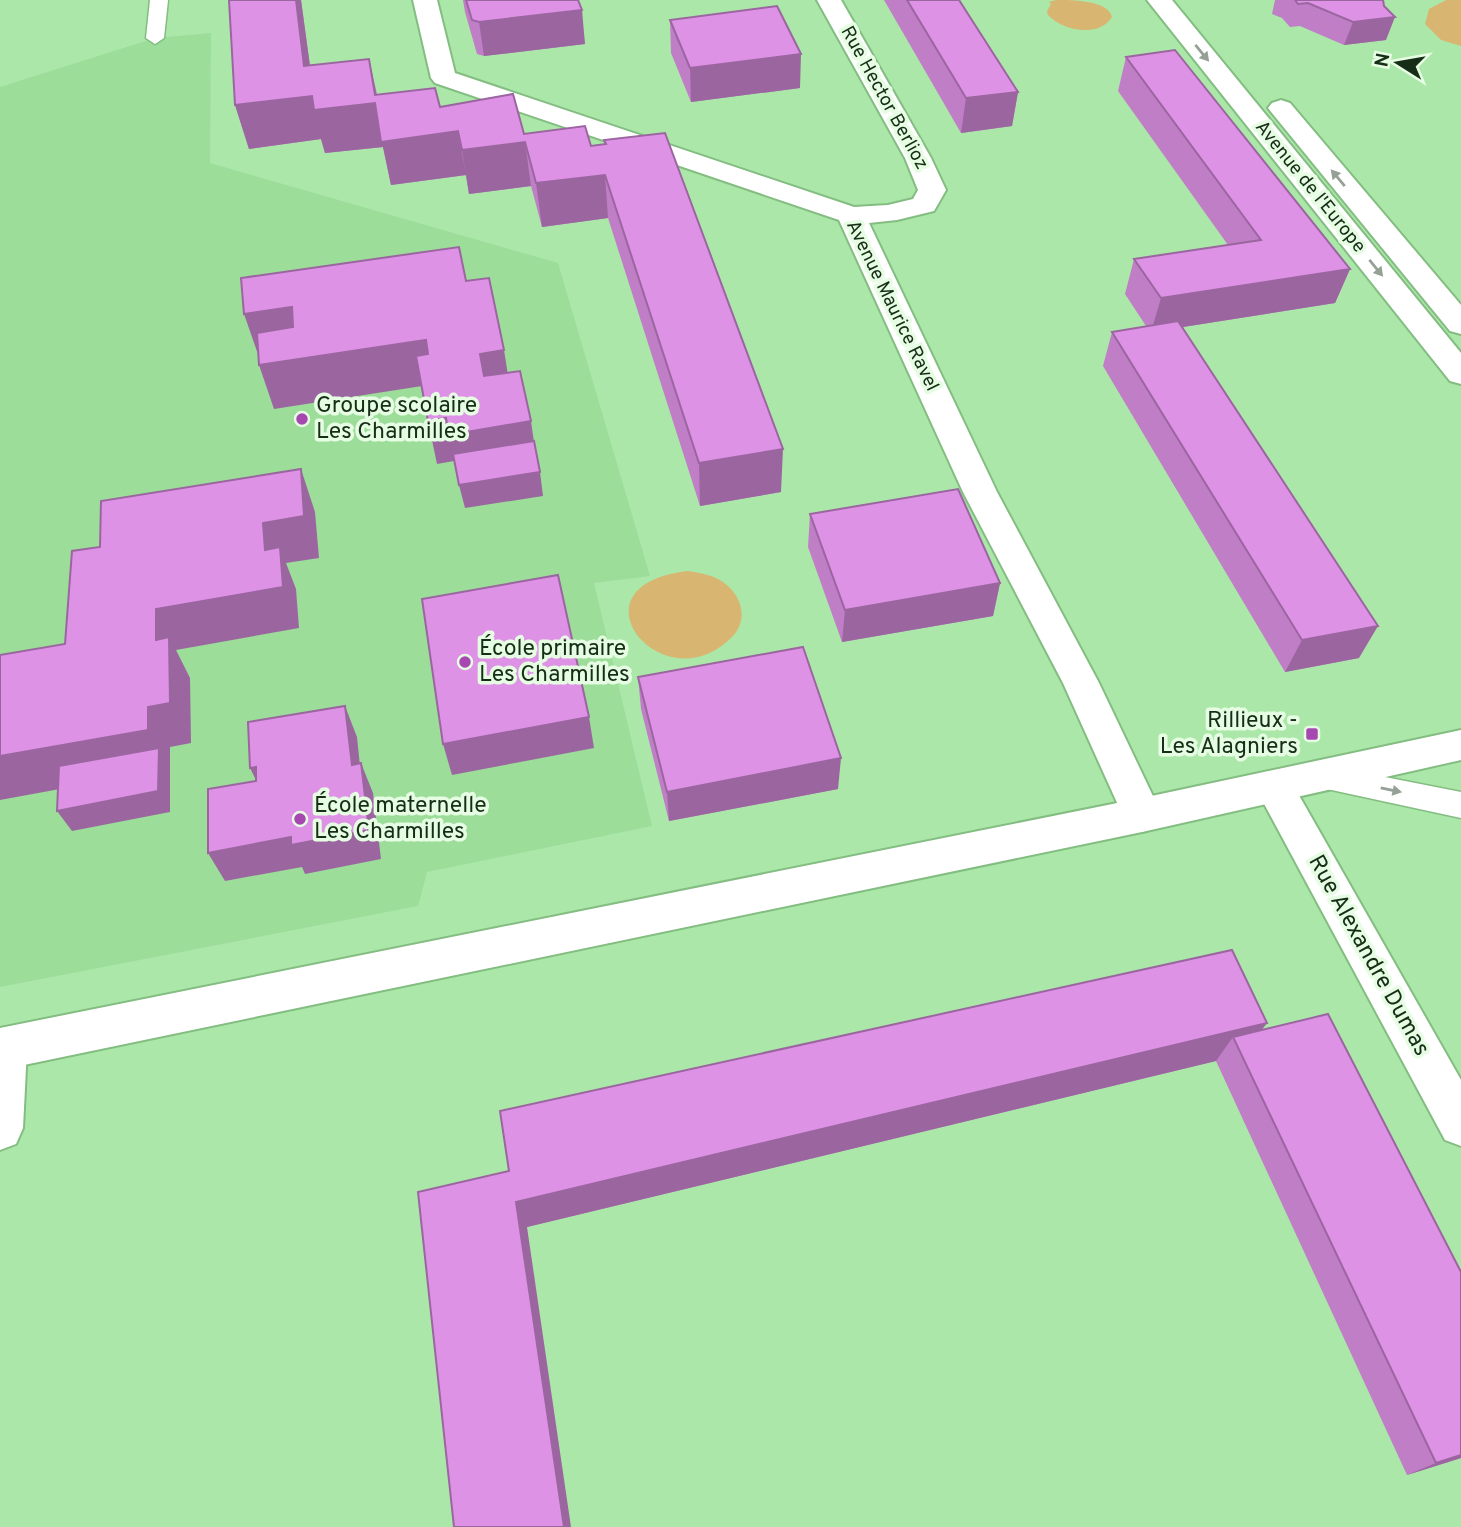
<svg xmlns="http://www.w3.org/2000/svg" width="1461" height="1527" font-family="Overpass,sans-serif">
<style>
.built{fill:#9cdd9a}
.green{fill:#d8b672}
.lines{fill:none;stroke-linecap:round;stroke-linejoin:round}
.service-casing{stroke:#84bd82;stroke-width:3}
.minor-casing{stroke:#84bd82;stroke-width:4}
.tertiary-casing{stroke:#84bd82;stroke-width:4}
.service{fill:#fff;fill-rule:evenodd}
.minor{fill:#fff;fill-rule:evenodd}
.tertiary{fill:#fff;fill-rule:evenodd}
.wall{fill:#bf7ec5}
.shaded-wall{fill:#9b66a0}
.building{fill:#de92e5;stroke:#9b66a0;stroke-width:2}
.oneway{fill:#96a096}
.poi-dot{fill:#a748b1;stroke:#e6fde4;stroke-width:2.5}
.labels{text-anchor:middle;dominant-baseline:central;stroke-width:7;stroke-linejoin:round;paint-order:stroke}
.far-street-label{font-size:19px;fill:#162d16;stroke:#e6fde4}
.poi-label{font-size:23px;fill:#162d16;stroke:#e6fde4;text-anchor:start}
.street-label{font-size:23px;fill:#162d16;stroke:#e6fde4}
</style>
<rect width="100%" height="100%" fill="#abe7a9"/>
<path class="built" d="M 211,33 L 210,163 L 558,263 L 650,576 L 594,583 L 652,826 L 427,872 L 418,906 L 0,987 L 0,87 L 155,38 Z"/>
<path class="green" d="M 1056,0 C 1073,0 1108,0 1112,17 C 1099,38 1063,31 1048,15 L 1047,11 L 1051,4 L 1049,2 Z
M 1446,0 L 1461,0 L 1461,46 L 1441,40 L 1425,24 L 1429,9 Z
M 688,571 C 700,573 713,575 723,582 C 742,595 749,620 732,637 C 664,707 563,585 688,571 Z"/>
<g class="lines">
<g class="service-casing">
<path id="service" d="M 150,0 L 168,0 L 164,38 L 155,44 L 146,38 Z
M 1324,765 L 1461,792 L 1461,818 L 1313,786 L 1309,777 L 1313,768 Z"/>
</g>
<g class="minor-casing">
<path id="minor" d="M 413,0 L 437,0 L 455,73 L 854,207 L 888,205 L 913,199 L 918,190 L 905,158 L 817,0 L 841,0 L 931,158 L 946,190 L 934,211 L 897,220 L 869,223 L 997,492 L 1099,683 L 1162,815 L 1156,827 L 1142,832 L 1128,827 L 1063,683 L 963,492 L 839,220 L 435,83 L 431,78 Z
M 1274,771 L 1288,776 L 1461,1080 L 1461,1146 L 1445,1140 L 1255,787 L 1260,776 Z
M 5,1027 L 21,1033 L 27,1048 L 23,1128 L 16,1144 L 0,1150 L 0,1029 Z"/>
</g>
<g class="tertiary-casing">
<path id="tertiary" d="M 1147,0 L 1172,0 L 1461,353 L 1461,384 L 1450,381 Z
M 1281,100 L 1290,103 L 1461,305 L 1461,334 L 1450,331 L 1272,113 L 1268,108 L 1272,103 Z
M 1461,730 L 1461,760 L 1142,832 L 0,1070 L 0,1028 L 1142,798 Z"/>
</g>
<use href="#service" class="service"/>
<use href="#minor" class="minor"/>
<use href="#tertiary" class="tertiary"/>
</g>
<path class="wall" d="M 229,0 L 301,0 L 310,66 L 369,59 L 377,94 L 440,107 L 524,134 L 591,146 L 605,144 L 604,140 L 781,492 L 700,506 L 608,218 L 542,227 L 531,186 L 469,194 L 466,175 L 391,185 L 383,147 L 325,153 L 321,139 L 249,149 L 235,105 Z
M 463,0 L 578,0 L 585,44 L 484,56 L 477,54 L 465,12 Z
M 884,0 L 958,0 L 1018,92 L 1012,126 L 961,133 Z
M 1275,0 L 1383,0 L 1386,40 L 1344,45 L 1300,26 L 1290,27 L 1282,18 L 1272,14 Z
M 670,20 L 800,88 L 691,102 L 671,53 Z
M 1126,57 L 1350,269 L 1335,303 L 1183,327 L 1359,658 L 1285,672 L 1103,366 L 1112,332 L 1146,326 L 1125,294 L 1134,259 L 1228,245 L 1118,91 Z
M 810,514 L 1000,583 L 993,616 L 842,642 L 808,547 Z
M 638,677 L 838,789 L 669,821 L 641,709 Z
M 1267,1023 L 1261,1030 L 1461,1272 L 1461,1458 L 1407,1475 L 1216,1061 L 527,1227 L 418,1192 Z"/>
<path class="shaded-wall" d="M 296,0 L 301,0 L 316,110 L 375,103 L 458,131 L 466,175 L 391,185 L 383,147 L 325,153 L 321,139 L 249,149 L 235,105 L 304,66 Z
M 582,10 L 585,44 L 484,56 L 479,22 Z
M 1395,17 L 1386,40 L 1344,45 L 1353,22 Z
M 801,54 L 800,88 L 691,102 L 690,68 Z
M 369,59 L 378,102 L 375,95 Z
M 1018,92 L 1012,126 L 961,133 L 966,98 Z
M 525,142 L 531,186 L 469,194 L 462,150 Z
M 605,175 L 608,218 L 542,227 L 536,183 Z
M 1350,269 L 1335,303 L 1151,332 L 1161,298 Z
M 292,307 L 305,350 L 259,357 L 244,314 Z
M 426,340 L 435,384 L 274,409 L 259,365 Z
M 504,350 L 511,394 L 488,397 L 480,354 Z
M 446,418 L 531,421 L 537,464 L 454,461 L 437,464 L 428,421 Z
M 783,449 L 781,492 L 700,506 L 699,463 Z
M 301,469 L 315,512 L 319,558 L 286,563 L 296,589 L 299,628 L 176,650 L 190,678 L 191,743 L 170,747 L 170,812 L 72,831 L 57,811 L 158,771 L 0,800 L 0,756 L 148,707 L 156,640 L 156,609 L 265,550 L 263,523 Z
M 540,472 L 543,496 L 465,508 L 459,485 Z
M 1000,583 L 993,616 L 842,642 L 845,610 Z
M 1378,626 L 1359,658 L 1285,672 L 1302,640 Z
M 345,706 L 357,737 L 363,795 L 352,765 Z
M 589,717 L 594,748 L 452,775 L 443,744 Z
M 841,758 L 838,789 L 669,821 L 667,792 Z
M 361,763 L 373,793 L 381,859 L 305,874 L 302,867 L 225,881 L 208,853 Z
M 256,767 L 265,798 L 250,768 Z
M 1267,1023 L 1243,1055 L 1233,1037 L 1216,1061 L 527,1227 L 571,1527 L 564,1527 L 516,1202 Z
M 1461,1455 L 1461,1458 L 1407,1475 L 1436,1463 Z"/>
<path class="building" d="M 229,0 L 296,0 L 304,66 L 369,59 L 375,95 L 435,88 L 440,107 L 513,94 L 524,134 L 585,126 L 591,146 L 606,144 L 604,140 L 665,133 L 783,449 L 699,463 L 605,175 L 536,183 L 525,142 L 462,150 L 458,131 L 381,142 L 375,103 L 314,110 L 312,96 L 235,105 Z
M 466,0 L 578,0 L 582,10 L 479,22 L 472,20 Z
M 907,0 L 959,0 L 1018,92 L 966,98 Z
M 1295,0 L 1383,0 L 1384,6 L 1395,17 L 1353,22 L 1308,3 L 1298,4 Z
M 777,6 L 801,54 L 690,68 L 670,20 Z
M 1175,50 L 1350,269 L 1161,298 L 1134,259 L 1261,240 L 1126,57 Z
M 459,247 L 466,281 L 489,278 L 504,350 L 480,354 L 484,376 L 520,371 L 531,421 L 449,435 L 446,418 L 428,421 L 416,356 L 428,354 L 426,340 L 259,365 L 257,333 L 293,327 L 292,307 L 244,314 L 241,278 Z
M 1178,321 L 1378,626 L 1302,640 L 1112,332 Z
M 534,441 L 540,472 L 459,485 L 453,454 Z
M 301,469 L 304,516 L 263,523 L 265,550 L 280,547 L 283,587 L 156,609 L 156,640 L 169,637 L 170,703 L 148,707 L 148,730 L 0,756 L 0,655 L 65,644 L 72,551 L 100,547 L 101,501 Z
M 958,489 L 1000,583 L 845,610 L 810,514 Z
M 558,575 L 589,717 L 443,744 L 422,599 Z
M 803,647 L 841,758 L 667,792 L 638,677 Z
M 345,706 L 352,765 L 361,763 L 369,830 L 291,845 L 291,837 L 208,853 L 208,789 L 256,781 L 256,767 L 250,768 L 248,722 Z
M 159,748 L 158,791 L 57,811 L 59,766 Z
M 1232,950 L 1267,1023 L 516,1202 L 564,1527 L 454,1527 L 418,1192 L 509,1171 L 500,1111 Z
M 1328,1014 L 1461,1272 L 1461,1455 L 1436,1463 L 1233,1037 Z"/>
<defs><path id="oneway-solid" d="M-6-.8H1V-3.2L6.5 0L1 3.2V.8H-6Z" transform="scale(1.75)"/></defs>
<g class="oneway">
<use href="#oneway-solid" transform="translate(1202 53) rotate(51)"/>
<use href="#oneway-solid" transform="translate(1338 178) rotate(-130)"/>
<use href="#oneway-solid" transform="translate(1376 268) rotate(51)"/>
<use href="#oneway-solid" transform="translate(1391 790) rotate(12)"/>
</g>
<g class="poi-dot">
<circle cx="302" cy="419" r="7"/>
<circle cx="465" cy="662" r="7"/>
<rect x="1305" y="727" width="14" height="14" rx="3.5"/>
<circle cx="300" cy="819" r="7"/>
</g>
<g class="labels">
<g class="far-street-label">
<text transform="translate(884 98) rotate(61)">Rue Hector Berlioz</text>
<text transform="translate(1310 187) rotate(51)">Avenue de l'Europe</text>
<text transform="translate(892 306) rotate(64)">Avenue Maurice Ravel</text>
</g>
<g class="poi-label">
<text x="316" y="406">Groupe scolaire<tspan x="316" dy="26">Les Charmilles</tspan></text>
<text x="479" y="649">École primaire<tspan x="479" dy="26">Les Charmilles</tspan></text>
<text x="1298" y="721" text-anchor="end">Rillieux -<tspan x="1298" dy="26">Les Alagniers</tspan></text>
<text x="314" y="806">École maternelle<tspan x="314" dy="26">Les Charmilles</tspan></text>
</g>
<g class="street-label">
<text transform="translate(1368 956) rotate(61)">Rue Alexandre Dumas</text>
</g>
</g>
<g transform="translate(1398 63) rotate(281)" stroke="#e6fde4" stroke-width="5" paint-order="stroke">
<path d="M0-5L12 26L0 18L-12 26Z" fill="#162d16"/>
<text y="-10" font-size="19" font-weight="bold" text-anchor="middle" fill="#162d16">N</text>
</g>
</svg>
